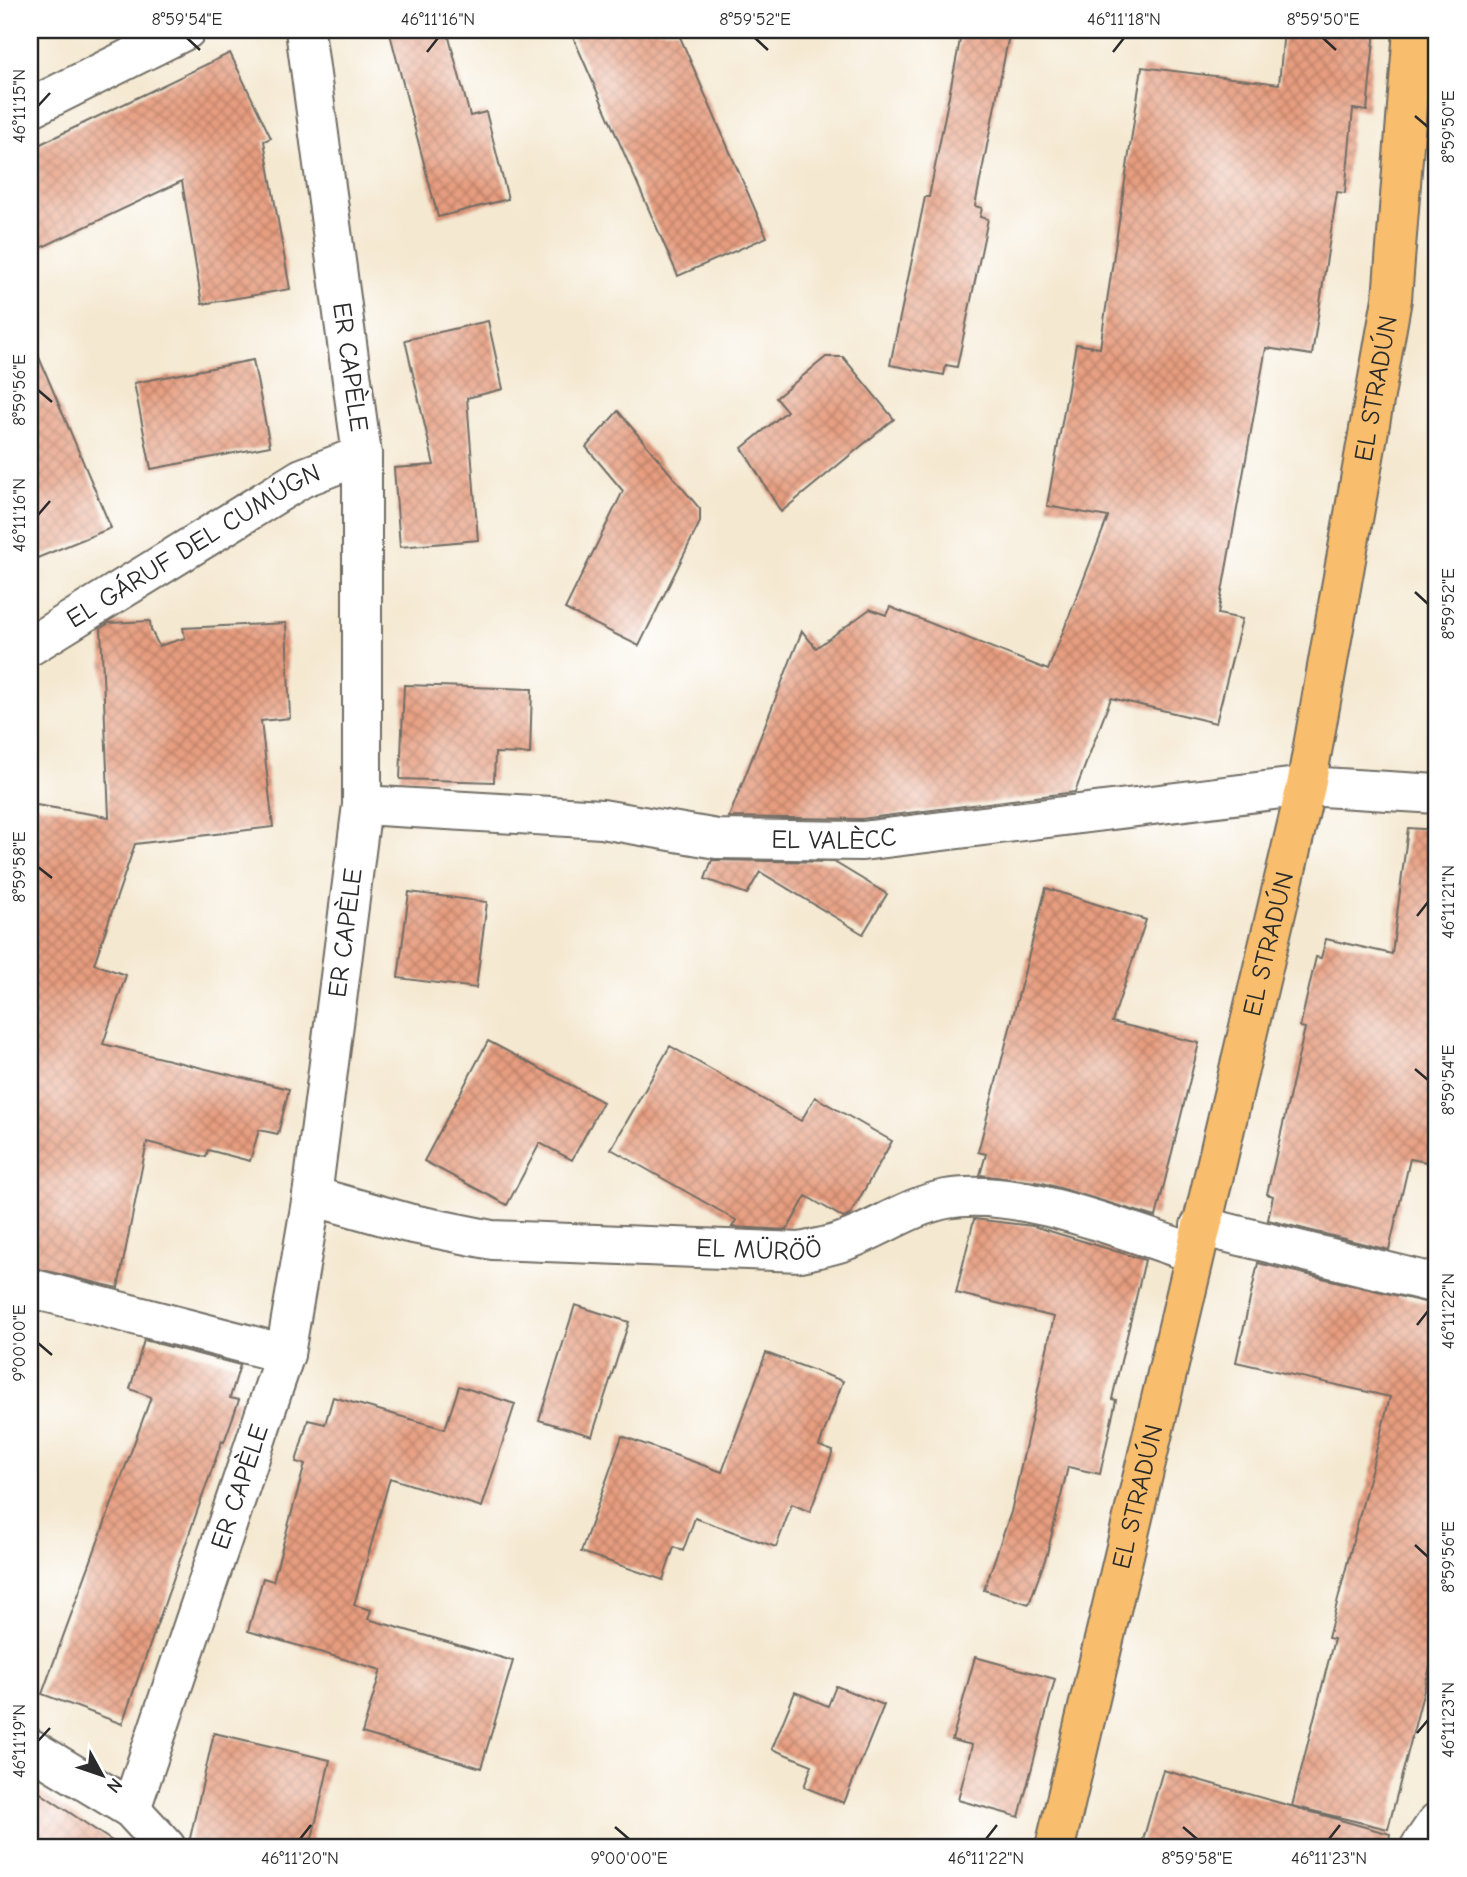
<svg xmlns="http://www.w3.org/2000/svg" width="1467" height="1877" font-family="'Comic Neue',sans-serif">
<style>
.building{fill:url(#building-cross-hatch)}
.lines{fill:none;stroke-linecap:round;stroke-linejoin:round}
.street-casing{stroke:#716d65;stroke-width:42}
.primary-casing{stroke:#716d65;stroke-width:42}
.street{stroke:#fff;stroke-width:38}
.primary{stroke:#f9be6d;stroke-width:38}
.ticks{fill:none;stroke:#2b2b2b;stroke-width:2.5}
.labels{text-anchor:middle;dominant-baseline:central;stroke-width:6;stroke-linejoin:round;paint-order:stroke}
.street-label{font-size:26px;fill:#2b2b2b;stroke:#fff}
.neatline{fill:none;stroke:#2b2b2b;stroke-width:2.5}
.ticks-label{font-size:18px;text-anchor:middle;fill:#2b2b2b}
</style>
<defs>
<pattern id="building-cross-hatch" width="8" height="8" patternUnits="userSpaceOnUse" patternTransform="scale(1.75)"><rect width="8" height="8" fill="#e79d7f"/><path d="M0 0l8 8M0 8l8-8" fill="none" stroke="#bb8068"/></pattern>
</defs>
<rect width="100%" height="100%" fill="#fff"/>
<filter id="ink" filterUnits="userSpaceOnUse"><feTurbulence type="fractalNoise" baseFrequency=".0143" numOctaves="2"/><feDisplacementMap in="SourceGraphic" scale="14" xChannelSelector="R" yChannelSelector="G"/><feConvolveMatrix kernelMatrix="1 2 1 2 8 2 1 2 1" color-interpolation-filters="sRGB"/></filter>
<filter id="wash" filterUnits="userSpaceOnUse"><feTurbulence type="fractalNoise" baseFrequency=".00686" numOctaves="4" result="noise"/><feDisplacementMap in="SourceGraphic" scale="28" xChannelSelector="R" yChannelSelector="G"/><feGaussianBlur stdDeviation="1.57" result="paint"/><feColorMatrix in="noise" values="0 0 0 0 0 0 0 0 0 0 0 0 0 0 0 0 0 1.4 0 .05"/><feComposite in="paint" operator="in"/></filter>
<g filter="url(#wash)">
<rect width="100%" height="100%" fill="#f4e8d0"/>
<g id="blocks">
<path class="building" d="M 389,30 L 447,30 L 470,116 L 486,112 L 508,199 L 438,217 Z
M 570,30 L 677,30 L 767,237 L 678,276 Z
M 962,30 L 1010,30 L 975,206 L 982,208 L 980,217 L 988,219 L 957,367 L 946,365 L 944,375 L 890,365 L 925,197 L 929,197 Z
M 1284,30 L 1375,30 L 1367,111 L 1353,109 L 1345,193 L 1337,192 L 1312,355 L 1266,348 L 1218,614 L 1242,619 L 1216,723 L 1111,698 L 1075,792 L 861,819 L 729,817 L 802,631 L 816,648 L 870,609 L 886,615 L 890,607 L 1048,670 L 1108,517 L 1047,506 L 1076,344 L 1100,348 L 1142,67 L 1279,84 Z
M 230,53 L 271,138 L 264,141 L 290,289 L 202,304 L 182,181 L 30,253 L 30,149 Z
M 488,321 L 503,389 L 467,398 L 478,540 L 400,547 L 394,468 L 434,465 L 405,340 Z
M 30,336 L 111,528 L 30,561 Z
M 826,357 L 843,357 L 894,419 L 781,512 L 742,448 L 787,411 L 776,398 Z
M 253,360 L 270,446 L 151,469 L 134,383 Z
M 618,411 L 700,509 L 700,522 L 639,646 L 565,609 L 623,491 L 586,447 Z
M 150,621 L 151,630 L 159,646 L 185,638 L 183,628 L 286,623 L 290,718 L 261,721 L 273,827 L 135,844 L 94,964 L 126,975 L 103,1044 L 289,1089 L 278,1134 L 259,1130 L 250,1161 L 208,1150 L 206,1157 L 147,1142 L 118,1288 L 30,1267 L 30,804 L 109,817 L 101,628 L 109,623 Z
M 404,685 L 532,689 L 530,754 L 495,753 L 494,782 L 400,779 Z
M 1408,828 L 1437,830 L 1437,1164 L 1410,1159 L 1389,1250 L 1268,1220 L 1273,1196 L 1267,1194 L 1305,1028 L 1300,1027 L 1316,957 L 1321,958 L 1326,939 L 1392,954 Z
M 712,860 L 834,862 L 887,894 L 863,934 L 760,872 L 747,894 L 705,879 Z
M 1046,888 L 1146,920 L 1112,1022 L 1199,1043 L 1156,1217 L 1043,1183 L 980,1175 L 986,1154 L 978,1152 Z
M 409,892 L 487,902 L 476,988 L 398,978 Z
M 488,1041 L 603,1102 L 572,1160 L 540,1143 L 507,1205 L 424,1161 Z
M 670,1046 L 801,1121 L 815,1097 L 892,1141 L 850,1215 L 844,1218 L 806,1196 L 787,1230 L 732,1227 L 736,1220 L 611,1149 Z
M 974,1219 L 1033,1226 L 1145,1260 L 1112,1399 L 1116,1400 L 1100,1474 L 1068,1467 L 1047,1554 L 1029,1604 L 984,1590 L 1011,1512 L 1054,1317 L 956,1293 Z
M 1258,1263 L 1437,1305 L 1437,1665 L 1431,1663 L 1388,1829 L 1292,1806 L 1334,1639 L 1328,1638 L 1390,1397 L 1236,1362 Z
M 575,1305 L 629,1322 L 592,1436 L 539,1420 Z
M 144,1340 L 240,1365 L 230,1398 L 239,1400 L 224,1442 L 222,1441 L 122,1724 L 42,1694 L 151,1397 L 130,1389 Z
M 766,1353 L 843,1381 L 819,1446 L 833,1451 L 810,1512 L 792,1504 L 776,1547 L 695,1518 L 683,1551 L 674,1547 L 663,1580 L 581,1552 L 622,1436 L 722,1472 Z
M 459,1386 L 515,1404 L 482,1507 L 390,1478 L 354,1605 L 371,1610 L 368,1619 L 513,1661 L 481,1768 L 362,1733 L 381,1670 L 248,1631 L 263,1578 L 273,1581 L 305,1464 L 296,1462 L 308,1420 L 325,1424 L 333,1397 L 445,1429 Z
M 975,1657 L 1055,1679 L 1019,1817 L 958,1800 L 972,1745 L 952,1740 Z
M 836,1686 L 884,1705 L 844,1803 L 804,1787 L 812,1765 L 772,1749 L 795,1692 L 828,1706 Z
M 214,1733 L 330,1760 L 310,1847 L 188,1847 Z
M 1163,1770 L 1390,1834 L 1388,1847 L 1141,1847 Z
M 30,1786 L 121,1847 L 30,1847 Z"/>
</g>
</g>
<g filter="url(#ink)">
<use href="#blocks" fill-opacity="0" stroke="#716d65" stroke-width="2"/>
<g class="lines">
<g class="street-casing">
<g id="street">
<path d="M 30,108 L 186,30"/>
<path id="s1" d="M 30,646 L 302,478 L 362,455"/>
<path id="s2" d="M 362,805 L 602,819 L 717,839 L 862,841 L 1306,786 L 1437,794"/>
<path id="s3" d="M 312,1196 L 408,1223 L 492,1240 L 801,1252 C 816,1248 833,1246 847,1240 C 880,1228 910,1206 946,1199 C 1018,1186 1125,1231 1194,1253"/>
<path d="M 1200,1226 L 1437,1284"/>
<path d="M 30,1288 L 285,1354"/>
<path d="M 30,1748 L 131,1809 L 166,1847"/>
<path id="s4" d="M 131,1809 L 285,1354 L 312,1196 L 362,805 L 362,455 L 305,30"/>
<path d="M 1420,1847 L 1437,1822"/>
</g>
</g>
<g class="primary-casing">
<g id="primary">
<path id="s5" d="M 1055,1847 L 1306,786 L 1392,299 L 1413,30"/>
</g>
</g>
<use href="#street" class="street"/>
<use href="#primary" class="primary"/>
</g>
</g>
<path class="ticks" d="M 187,38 L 200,50M 755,38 L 768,50M 1323,38 L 1336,50M 427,52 L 438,38M 1113,52 L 1124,38M 38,106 L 50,93M 1415,116 L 1428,127M 38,390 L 52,402M 38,515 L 50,501M 1415,592 L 1428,604M 38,867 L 52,878M 1417,916 L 1428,902M 1415,1069 L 1428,1080M 1417,1325 L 1428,1311M 38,1343 L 52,1355M 1415,1545 L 1428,1557M 1417,1733 L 1428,1720M 38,1741 L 50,1728M 615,1827 L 629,1839M 1183,1827 L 1197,1839M 300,1839 L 311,1825M 986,1839 L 997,1825M 1329,1839 L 1340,1825"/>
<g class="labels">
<g class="street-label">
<text transform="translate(350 367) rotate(82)">ER CAPÈLE</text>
<text stroke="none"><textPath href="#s5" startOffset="1494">EL STRADÚN</textPath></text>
<text stroke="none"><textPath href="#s1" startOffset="192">EL GÁRUF DEL CUMÚGN</textPath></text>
<text stroke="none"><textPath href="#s2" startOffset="474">EL VALÈCC</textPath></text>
<text stroke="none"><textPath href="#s4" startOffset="906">ER CAPÈLE</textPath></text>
<text stroke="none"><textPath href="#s5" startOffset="928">EL STRADÚN</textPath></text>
<text stroke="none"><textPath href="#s3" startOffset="453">EL MÜRÖÖ</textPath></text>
<text stroke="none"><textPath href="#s4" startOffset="340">ER CAPÈLE</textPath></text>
<text stroke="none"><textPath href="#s5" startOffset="360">EL STRADÚN</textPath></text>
</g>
</g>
<rect width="1467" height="1877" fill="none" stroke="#fff" stroke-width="77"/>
<g transform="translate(102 1775) rotate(130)" stroke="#ffffff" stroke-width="5" paint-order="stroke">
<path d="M0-5L12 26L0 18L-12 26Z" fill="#2b2b2b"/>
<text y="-10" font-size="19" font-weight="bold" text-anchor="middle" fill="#2b2b2b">N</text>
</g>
<rect x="38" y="38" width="1390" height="1801" class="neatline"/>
<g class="ticks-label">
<text x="187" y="25">8°59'54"E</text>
<text x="438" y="25">46°11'16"N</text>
<text x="755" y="25">8°59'52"E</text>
<text x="1124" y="25">46°11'18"N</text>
<text x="1323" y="25">8°59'50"E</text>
<text transform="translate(19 106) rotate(-90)" y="6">46°11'15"N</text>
<text transform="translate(1448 127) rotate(-90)" y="6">8°59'50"E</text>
<text transform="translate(19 390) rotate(-90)" y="6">8°59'56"E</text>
<text transform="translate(19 515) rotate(-90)" y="6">46°11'16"N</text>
<text transform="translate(1448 604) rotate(-90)" y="6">8°59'52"E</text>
<text transform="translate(19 867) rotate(-90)" y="6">8°59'58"E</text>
<text transform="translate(1448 902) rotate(-90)" y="6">46°11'21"N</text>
<text transform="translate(1448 1080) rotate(-90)" y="6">8°59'54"E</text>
<text transform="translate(1448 1311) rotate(-90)" y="6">46°11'22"N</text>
<text transform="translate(19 1343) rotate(-90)" y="6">9°00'00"E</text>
<text transform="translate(1448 1557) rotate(-90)" y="6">8°59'56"E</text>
<text transform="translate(1448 1720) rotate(-90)" y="6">46°11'23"N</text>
<text transform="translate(19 1741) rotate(-90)" y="6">46°11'19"N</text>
<text x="300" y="1864">46°11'20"N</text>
<text x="629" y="1864">9°00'00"E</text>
<text x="986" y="1864">46°11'22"N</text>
<text x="1197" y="1864">8°59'58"E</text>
<text x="1329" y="1864">46°11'23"N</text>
</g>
</svg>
